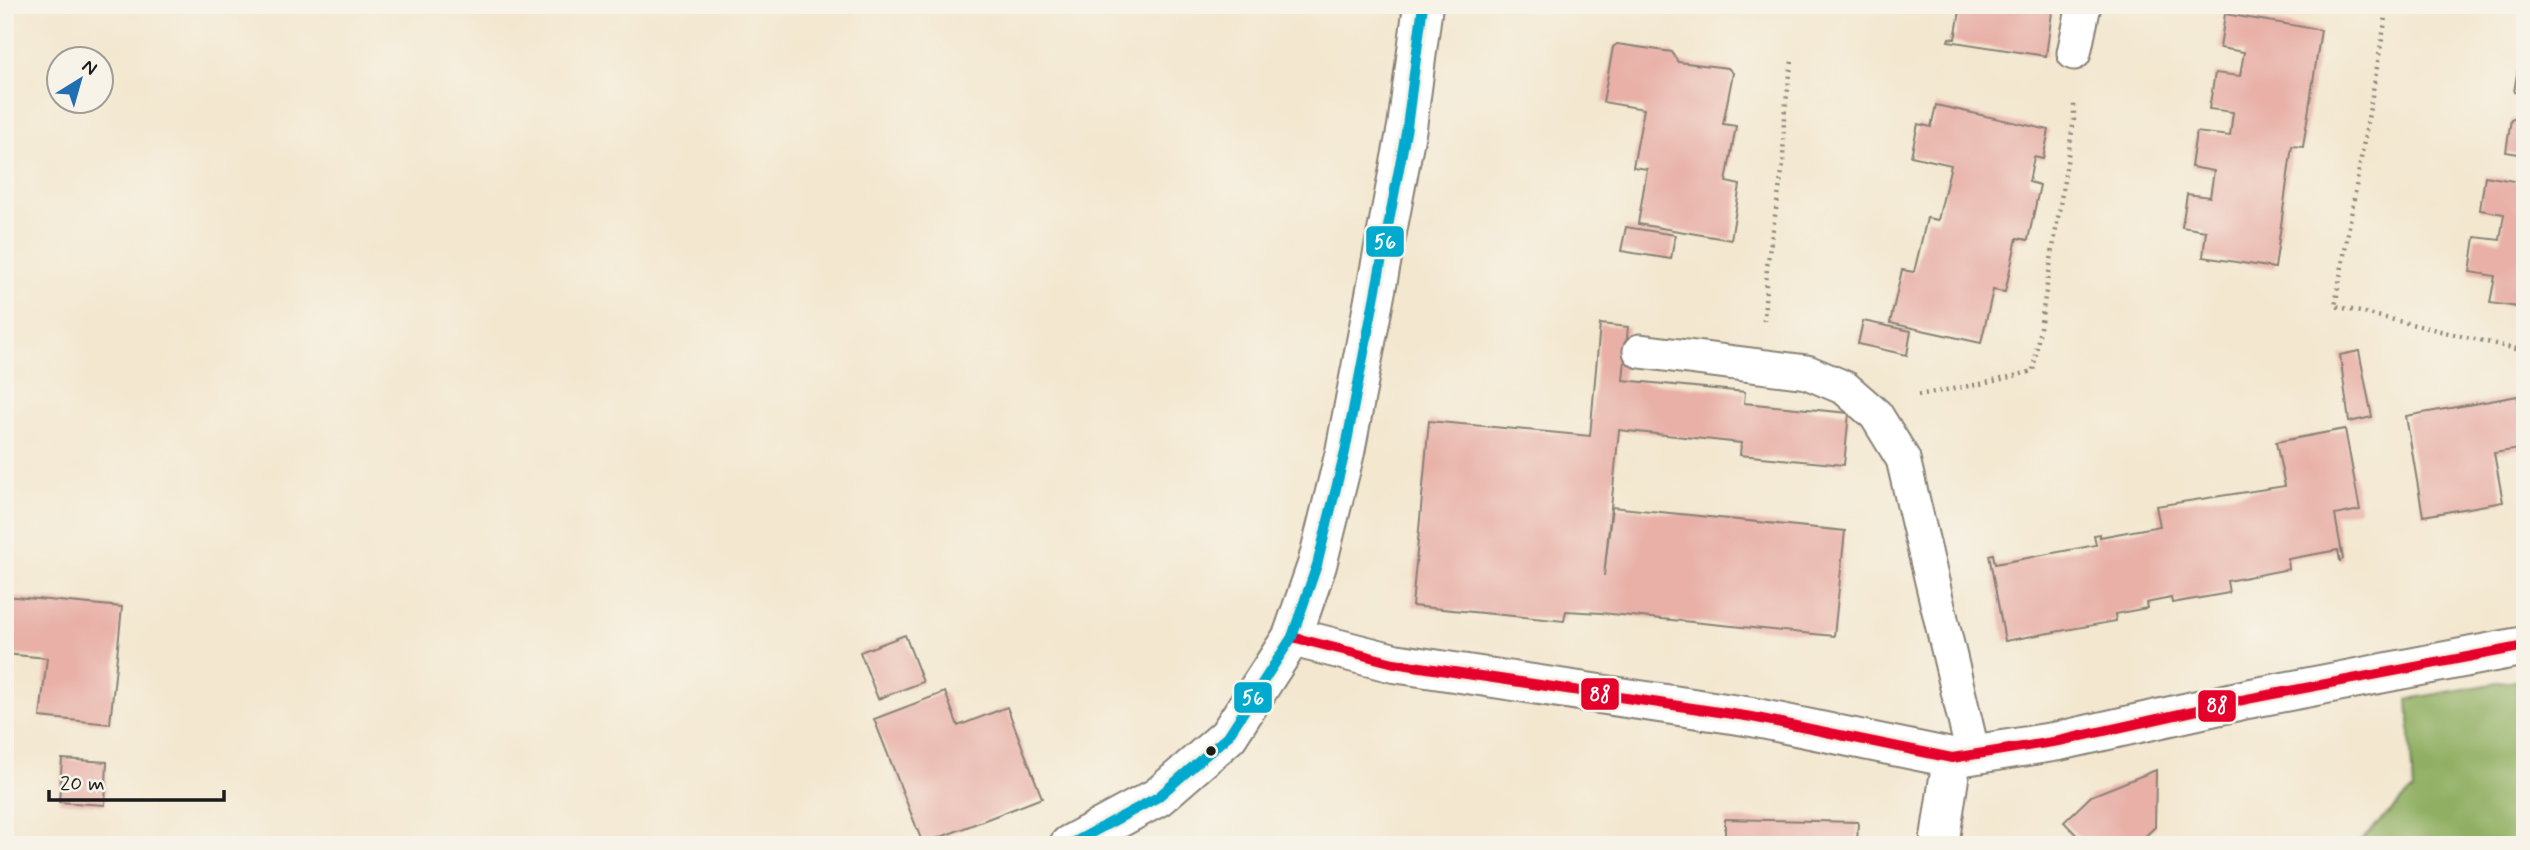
<svg xmlns="http://www.w3.org/2000/svg" width="2530" height="850" font-family="Mynerve,sans-serif">
<style>
.forest{fill:#90af62;stroke:#56663f;stroke-width:2}
.building{fill:#e8b0a7}
.lines{fill:none;stroke-linecap:round;stroke-linejoin:round}
.lane-casing{stroke:#888276;stroke-width:37}
.street-casing{stroke:#888276;stroke-width:42}
.secondary-casing{stroke:#888276;stroke-width:42}
.path{stroke:#888276;stroke-width:4.5;stroke-dasharray:2 5;stroke-linecap:butt}
.lane{stroke:#fff;stroke-width:33}
.street{stroke:#fff;stroke-width:38}
.secondary{stroke:#fff;stroke-width:38}
.bus-1-casing{stroke:#f7f3e8;stroke-width:16}
.bus-2-casing{stroke:#f7f3e8;stroke-width:16}
.bus-1{stroke:#e4002b;stroke-width:10}
.bus-2{stroke:#00a9ce;stroke-width:10}
.bus-dot{fill:#1c1c1c;stroke:#f7f3e8;stroke-width:2.5}
.line-badge{stroke:#f7f3e8;stroke-width:2.5}
.badge-label{font-size:19px;text-anchor:middle;font-weight:bold;fill:#fff}
</style>
<rect width="100%" height="100%" fill="#f7f3e8"/>
<filter id="ink" filterUnits="userSpaceOnUse"><feTurbulence type="fractalNoise" baseFrequency=".0143" numOctaves="2"/><feDisplacementMap in="SourceGraphic" scale="14" xChannelSelector="R" yChannelSelector="G"/><feConvolveMatrix kernelMatrix="1 2 1 2 8 2 1 2 1" color-interpolation-filters="sRGB"/></filter>
<filter id="wash" filterUnits="userSpaceOnUse"><feTurbulence type="fractalNoise" baseFrequency=".00686" numOctaves="4" result="noise"/><feDisplacementMap in="SourceGraphic" scale="28" xChannelSelector="R" yChannelSelector="G"/><feGaussianBlur stdDeviation="1.57" result="paint"/><feColorMatrix in="noise" values="0 0 0 0 0 0 0 0 0 0 0 0 0 0 0 0 0 1.4 0 .05"/><feComposite in="paint" operator="in"/></filter>
<g filter="url(#wash)">
<rect width="100%" height="100%" fill="#f3e7cf"/>
<path class="forest" d="M 2525,678 L 2525,845 L 2355,845 L 2413,790 L 2408,699 Z"/>
<g id="blocks">
<path class="building" d="M 1961,5 L 2053,5 L 2046,56 L 1948,41 L 1949,38 L 1955,39 Z
M 2225,14 L 2321,30 L 2303,147 L 2292,146 L 2275,268 L 2203,257 L 2206,231 L 2182,227 L 2187,194 L 2210,197 L 2214,171 L 2191,167 L 2196,132 L 2230,136 L 2233,112 L 2209,109 L 2215,73 L 2240,76 L 2244,52 L 2220,48 Z
M 1617,44 L 1672,52 L 1678,62 L 1728,68 L 1733,73 L 1723,124 L 1736,126 L 1726,182 L 1740,185 L 1731,240 L 1638,224 L 1647,169 L 1633,167 L 1644,109 L 1603,102 L 1613,47 Z
M 2520,57 L 2525,58 L 2525,93 L 2514,92 Z
M 1936,105 L 2049,130 L 2043,159 L 2034,157 L 2029,182 L 2040,185 L 2028,240 L 2017,238 L 2005,292 L 1993,290 L 1981,343 L 1890,323 L 1902,270 L 1914,272 L 1927,218 L 1938,220 L 1951,165 L 1911,156 L 1918,124 L 1931,127 Z
M 2511,119 L 2525,120 L 2525,155 L 2506,152 Z
M 2485,176 L 2525,183 L 2525,308 L 2490,303 L 2495,276 L 2470,272 L 2475,237 L 2500,240 L 2504,214 L 2480,210 Z
M 1626,227 L 1675,235 L 1671,259 L 1621,251 Z
M 1863,321 L 1911,331 L 1907,355 L 1858,344 Z
M 1600,324 L 1628,327 L 1623,380 L 1745,392 L 1744,403 L 1849,413 L 1844,465 L 1740,455 L 1741,443 L 1619,430 L 1604,576 L 1612,507 L 1845,531 L 1834,636 L 1601,613 L 1566,611 L 1564,621 L 1412,606 L 1429,421 L 1590,436 Z
M 2359,351 L 2372,417 L 2349,422 L 2340,355 Z
M 2518,396 L 2525,448 L 2494,453 L 2503,502 L 2423,516 L 2406,416 Z
M 2345,429 L 2360,510 L 2335,515 L 2343,559 L 2340,561 L 2338,550 L 2288,559 L 2289,569 L 2227,581 L 2229,593 L 2172,603 L 2171,598 L 2146,603 L 2147,608 L 2115,614 L 2116,621 L 2005,641 L 1989,555 L 1993,554 L 1995,564 L 2096,545 L 2094,535 L 2100,534 L 2100,537 L 2160,526 L 2156,506 L 2285,486 L 2276,442 Z
M 5,596 L 122,607 L 110,724 L 40,717 L 47,658 L 5,654 Z
M 905,635 L 923,682 L 878,699 L 860,652 Z
M 945,692 L 958,726 L 1007,707 L 1042,798 L 923,844 L 874,719 Z
M 62,759 L 107,762 L 105,805 L 59,802 Z
M 2156,770 L 2155,827 L 2136,845 L 2086,845 L 2064,822 L 2091,796 Z
M 1725,819 L 1858,822 L 1857,845 L 1725,845 Z"/>
</g>
</g>
<g filter="url(#ink)">
<use href="#blocks" fill-opacity="0" stroke="#888276" stroke-width="2"/>
<g class="lines">
<g class="lane-casing">
<path id="lane" d="M 2074,53 L 2084,5
M 1640,351 L 1807,372 L 1845,388 L 1876,415 L 1903,459 L 1973,754"/>
</g>
<g class="street-casing">
<path id="street" d="M 1292,637 L 1394,663 L 1752,717 L 1952,758 L 2059,741 L 2247,699 L 2525,646
M 1939,845 L 1952,758"/>
</g>
<g class="secondary-casing">
<path id="secondary" d="M 1069,845 L 1158,797 L 1228,736 L 1292,637 L 1317,565 L 1345,452 L 1407,127 L 1423,5"/>
</g>
<path class="path" d="M 2388,5 L 2335,306 L 2525,351
M 1764,321 L 1767,267 L 1783,165 L 1784,116 L 1792,61
M 1918,395 L 1986,383 L 2033,371 L 2074,119 L 2074,101"/>
<use href="#lane" class="lane"/>
<use href="#street" class="street"/>
<use href="#secondary" class="secondary"/>
<g class="bus-1-casing">
<path id="bus-1" d="M 1292,637 L 1394,663 L 1752,717 L 1952,758 L 2059,741 L 2247,699 L 2525,646"/>
</g>
<g class="bus-2-casing">
<path id="bus-2" d="M 1069,845 L 1158,797 L 1228,736 L 1292,637 L 1317,565 L 1345,452 L 1407,127 L 1423,5"/>
</g>
<use href="#bus-1" class="bus-1"/>
<use href="#bus-2" class="bus-2"/>
</g>
</g>
<circle class="bus-dot" cx="1211" cy="751" r="6"/>
<g class="line-badge">
<rect x="1365" y="225" width="40" height="33" rx="7" fill="#00a9ce"/>
<rect x="1580" y="677" width="40" height="34" rx="7" fill="#e4002b"/>
<rect x="1233" y="681" width="40" height="33" rx="7" fill="#00a9ce"/>
<rect x="2197" y="689" width="40" height="34" rx="7" fill="#e4002b"/>
</g>
<g class="badge-label">
<text x="1385" y="248">56</text>
<text x="1600" y="701">88</text>
<text x="1253" y="704">56</text>
<text x="2217" y="712">88</text>
</g>
<rect width="2530" height="850" fill="none" stroke="#f7f3e8" stroke-width="28"/>
<g transform="translate(80 80) rotate(37)"><circle r="33" fill="#f7f3e8" stroke="#9f9d96" stroke-width="2"/>
<path d="M0-5L12 26L0 18L-12 26Z" fill="#1f6fb2"/>
<text y="-10" font-size="19" font-weight="bold" text-anchor="middle" fill="#1c1c1c">N</text>
</g>
<path d="M49 790v10h175v-10" fill="none" stroke="#1c1c1c" stroke-width="3.5"/>
<text x="60" y="790" font-size="21" fill="#1c1c1c" stroke="#f7f3e8" stroke-width="5" paint-order="stroke">20 m</text>
</svg>
